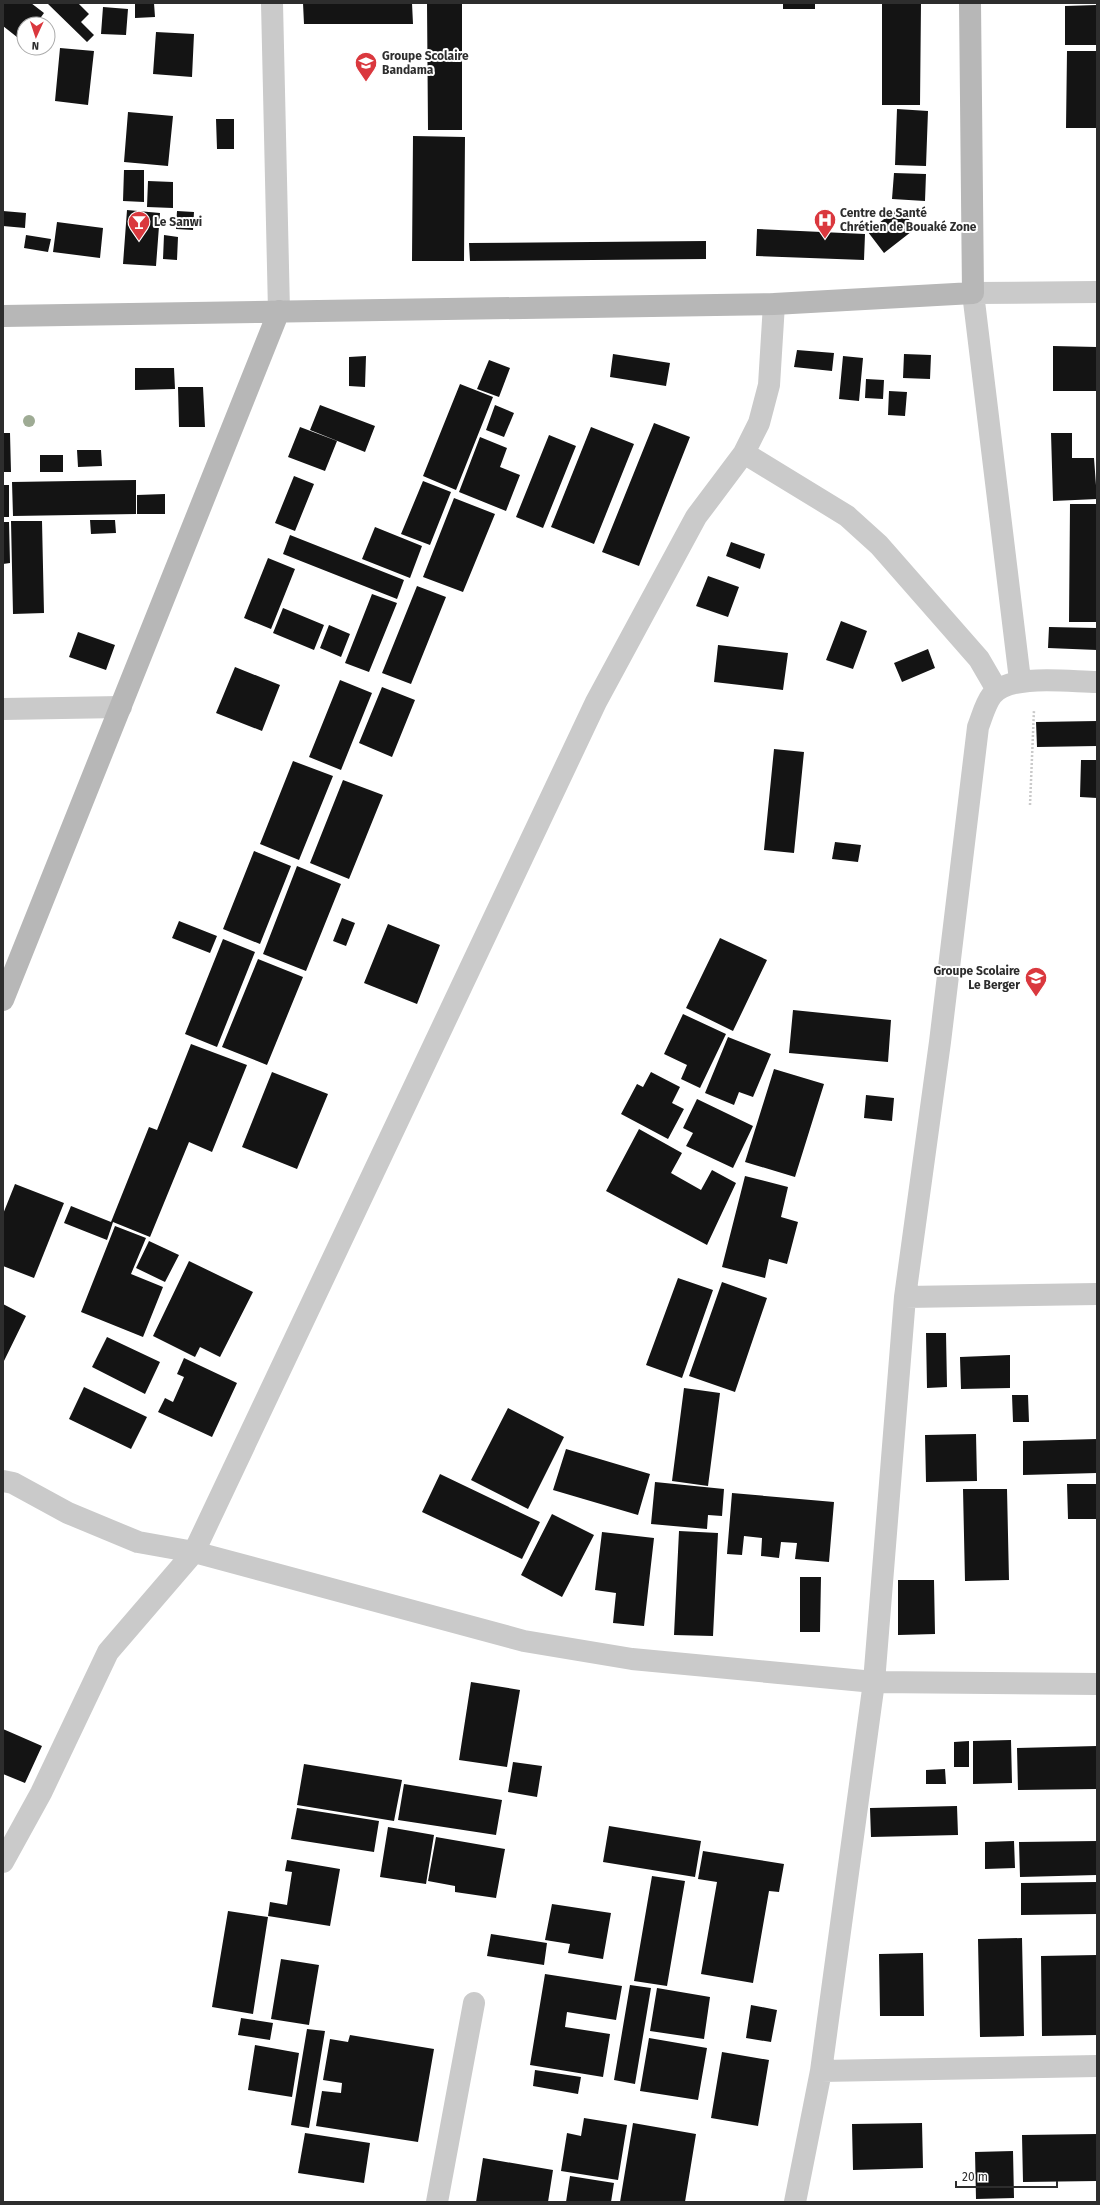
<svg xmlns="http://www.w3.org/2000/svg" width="1100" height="2205" font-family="'Fira Sans',sans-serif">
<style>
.building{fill:#141414}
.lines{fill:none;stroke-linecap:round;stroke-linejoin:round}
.path{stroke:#cacaca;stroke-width:2.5;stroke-dasharray:2 2;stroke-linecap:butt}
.street{stroke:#cacaca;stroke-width:22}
.secondary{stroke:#b7b7b7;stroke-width:22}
.tree{fill:#9eab94}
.labels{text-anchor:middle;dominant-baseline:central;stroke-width:4;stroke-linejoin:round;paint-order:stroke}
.poi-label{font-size:12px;font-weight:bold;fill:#2d2d2d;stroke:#fff;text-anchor:start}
</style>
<rect width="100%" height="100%" fill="#fff"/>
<path class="building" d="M 3,3 L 31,3 L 44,13 L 36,24 L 24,24 L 24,39 L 22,41 L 3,26 Z
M 47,3 L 78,3 L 89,14 L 81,22 L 94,35 L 87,42 Z
M 135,3 L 154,3 L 155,17 L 135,18 Z
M 303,3 L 412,3 L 413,24 L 304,24 Z
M 427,3 L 462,3 L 462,130 L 428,130 Z
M 783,3 L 815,3 L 815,9 L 783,9 Z
M 882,3 L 921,3 L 920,105 L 882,105 Z
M 1097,5 L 1097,45 L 1065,45 L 1065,6 Z
M 103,7 L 128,9 L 126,35 L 101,34 Z
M 156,32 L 194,34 L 192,77 L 153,74 Z
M 60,48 L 94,51 L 88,105 L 55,101 Z
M 1067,51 L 1097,51 L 1097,128 L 1066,128 Z
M 897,109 L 928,111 L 926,166 L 895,165 Z
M 128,112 L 173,116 L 168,166 L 124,162 Z
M 216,119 L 234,119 L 234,149 L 217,149 Z
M 413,136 L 465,137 L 464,261 L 412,261 Z
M 124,170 L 144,170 L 144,202 L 123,201 Z
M 894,173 L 926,174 L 925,201 L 892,199 Z
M 148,181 L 173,182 L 173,208 L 147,207 Z
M 899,207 L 916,228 L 884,253 L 868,232 Z
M 127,210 L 160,213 L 156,266 L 123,264 Z
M 3,211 L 26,213 L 25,228 L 3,226 Z
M 177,211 L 194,212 L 193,230 L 176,229 Z
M 57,222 L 103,228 L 100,258 L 53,252 Z
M 757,229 L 865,234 L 864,260 L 756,256 Z
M 26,235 L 51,239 L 48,252 L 24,248 Z
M 164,235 L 178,237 L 177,260 L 163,259 Z
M 706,241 L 706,259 L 470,261 L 469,243 Z
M 1053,346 L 1097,347 L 1097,391 L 1053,391 Z
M 797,350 L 834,353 L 832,371 L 794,367 Z
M 613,354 L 670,363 L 666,386 L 610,377 Z
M 904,354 L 931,355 L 930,379 L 903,378 Z
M 366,356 L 365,387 L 349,386 L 349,357 Z
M 843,356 L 863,358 L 859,401 L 839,399 Z
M 489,360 L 510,368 L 499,397 L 477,389 Z
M 135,368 L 174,368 L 175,389 L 135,390 Z
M 866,379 L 884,380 L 883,399 L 865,398 Z
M 460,384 L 493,397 L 456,490 L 423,476 Z
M 178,387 L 203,387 L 205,427 L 179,427 Z
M 889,391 L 907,392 L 905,416 L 888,415 Z
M 320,405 L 375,426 L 365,452 L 310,430 Z
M 495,405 L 514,413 L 504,437 L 486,430 Z
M 654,423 L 690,437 L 639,566 L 602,552 Z
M 300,427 L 337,441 L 325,471 L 288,457 Z
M 591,427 L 634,444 L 594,544 L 551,527 Z
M 3,433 L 10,433 L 11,472 L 3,472 Z
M 1051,433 L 1072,433 L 1072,458 L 1094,458 L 1097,499 L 1053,501 Z
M 549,435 L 576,446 L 543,528 L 516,517 Z
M 480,437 L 507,448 L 500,467 L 520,475 L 506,511 L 459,492 Z
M 77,450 L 101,450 L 102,466 L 78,467 Z
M 40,455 L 63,455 L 63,472 L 40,472 Z
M 294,476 L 314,484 L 295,531 L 275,523 Z
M 136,480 L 136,514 L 13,516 L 12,482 Z
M 423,481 L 451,492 L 430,545 L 401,534 Z
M 3,485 L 9,485 L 9,517 L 3,517 Z
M 165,494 L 165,514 L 137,514 L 137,495 Z
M 454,498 L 495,514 L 463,592 L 423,577 Z
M 1070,504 L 1097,504 L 1097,622 L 1069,622 Z
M 90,520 L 115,520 L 116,533 L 91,534 Z
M 11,521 L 42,521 L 44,613 L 13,614 Z
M 3,522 L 9,522 L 10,563 L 3,564 Z
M 375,527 L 422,546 L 410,578 L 362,559 Z
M 290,535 L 404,580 L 397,599 L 283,554 Z
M 731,542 L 765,554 L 760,569 L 726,556 Z
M 268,558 L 295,569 L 271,629 L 244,618 Z
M 708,576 L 739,587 L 728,617 L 696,606 Z
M 417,586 L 446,597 L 411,684 L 382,673 Z
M 372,594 L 397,603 L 369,672 L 345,663 Z
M 283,608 L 324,625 L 314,650 L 273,633 Z
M 841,621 L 867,631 L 853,669 L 826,660 Z
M 329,625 L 350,634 L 341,657 L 320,648 Z
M 1049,627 L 1097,628 L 1097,650 L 1048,648 Z
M 78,632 L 115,645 L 106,670 L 69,657 Z
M 718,645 L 788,653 L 783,690 L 714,682 Z
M 928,649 L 935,668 L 902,682 L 894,663 Z
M 235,667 L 280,685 L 262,731 L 216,713 Z
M 340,680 L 372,693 L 341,770 L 309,757 Z
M 382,687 L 415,700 L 392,757 L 359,743 Z
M 1097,721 L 1097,746 L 1037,747 L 1036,722 Z
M 774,749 L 804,752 L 794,853 L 764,850 Z
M 1081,760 L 1097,760 L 1097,798 L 1080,797 Z
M 293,761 L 333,776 L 299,860 L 260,844 Z
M 343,780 L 383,795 L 349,879 L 310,863 Z
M 835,842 L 861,845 L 858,862 L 832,859 Z
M 254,851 L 291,866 L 260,944 L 223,929 Z
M 297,866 L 341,884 L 306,971 L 263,954 Z
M 342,918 L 355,923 L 346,946 L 333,941 Z
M 179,921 L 217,936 L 210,953 L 172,938 Z
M 388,924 L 440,945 L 417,1004 L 364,983 Z
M 720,938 L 767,960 L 733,1031 L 686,1008 Z
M 223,939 L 255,952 L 217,1047 L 185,1034 Z
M 258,959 L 303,977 L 267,1065 L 222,1047 Z
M 793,1010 L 891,1020 L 888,1062 L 789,1053 Z
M 683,1014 L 726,1034 L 700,1088 L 681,1079 L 687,1065 L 664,1054 Z
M 728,1037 L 771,1054 L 753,1097 L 739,1092 L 734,1105 L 705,1093 Z
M 191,1044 L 247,1065 L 212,1152 L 189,1142 L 150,1237 L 113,1222 L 107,1240 L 64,1223 L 71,1206 L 111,1222 L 149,1127 L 157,1130 Z
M 774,1069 L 824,1084 L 795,1177 L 745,1162 Z
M 272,1072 L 328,1094 L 297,1169 L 242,1147 Z
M 651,1072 L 680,1087 L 672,1103 L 684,1109 L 668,1139 L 621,1114 L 637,1084 L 643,1087 Z
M 866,1095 L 894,1098 L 892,1121 L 864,1118 Z
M 697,1099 L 753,1126 L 733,1168 L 686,1146 L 693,1133 L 683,1128 Z
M 639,1129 L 682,1153 L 671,1173 L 701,1190 L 712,1170 L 736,1183 L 707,1245 L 606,1191 Z
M 745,1176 L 788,1187 L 781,1217 L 798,1222 L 787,1264 L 769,1259 L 765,1278 L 722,1267 Z
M 15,1184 L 64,1203 L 34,1278 L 3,1266 L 3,1214 Z
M 115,1226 L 146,1238 L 131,1274 L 163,1287 L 143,1337 L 81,1312 Z
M 149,1241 L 179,1255 L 165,1282 L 136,1268 Z
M 189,1261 L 253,1292 L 220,1357 L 200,1347 L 195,1357 L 153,1336 Z
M 678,1278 L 713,1290 L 682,1378 L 646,1365 Z
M 722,1282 L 767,1298 L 735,1392 L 689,1376 Z
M 3,1304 L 26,1316 L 3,1363 Z
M 926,1333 L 946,1333 L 947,1387 L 927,1388 Z
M 107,1337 L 160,1362 L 145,1394 L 92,1367 Z
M 1010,1355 L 1010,1388 L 961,1389 L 960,1357 Z
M 184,1358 L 237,1383 L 212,1437 L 158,1412 L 165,1398 L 173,1402 L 184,1377 L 177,1374 Z
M 84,1387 L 147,1417 L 131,1449 L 69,1419 Z
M 684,1388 L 720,1393 L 708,1486 L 672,1481 Z
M 1012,1395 L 1028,1395 L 1029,1422 L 1013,1422 Z
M 508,1408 L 564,1437 L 528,1509 L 471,1480 Z
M 976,1434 L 977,1481 L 926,1482 L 925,1435 Z
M 1097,1439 L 1097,1473 L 1023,1475 L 1023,1441 Z
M 566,1449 L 650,1474 L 638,1515 L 553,1490 Z
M 440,1474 L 540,1522 L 522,1559 L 422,1512 Z
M 655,1482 L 724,1489 L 722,1516 L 708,1515 L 707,1529 L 651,1524 Z
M 1067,1484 L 1097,1484 L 1097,1519 L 1068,1519 Z
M 963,1489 L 1007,1489 L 1009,1580 L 965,1581 Z
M 732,1493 L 834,1502 L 829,1562 L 795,1559 L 797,1543 L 781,1542 L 779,1558 L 761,1556 L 762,1538 L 744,1536 L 742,1555 L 727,1554 Z
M 552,1514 L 594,1535 L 562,1597 L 521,1575 Z
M 679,1531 L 718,1533 L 713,1636 L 674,1635 Z
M 602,1532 L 654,1538 L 644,1626 L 613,1623 L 616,1593 L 595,1590 Z
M 800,1577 L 821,1577 L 820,1632 L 800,1632 Z
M 898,1580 L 934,1580 L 935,1634 L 898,1635 Z
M 471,1682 L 520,1690 L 507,1767 L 459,1760 Z
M 3,1729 L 42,1746 L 25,1783 L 3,1774 Z
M 1011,1740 L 1012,1783 L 973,1784 L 973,1741 Z
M 969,1741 L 969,1767 L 954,1767 L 954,1742 Z
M 1097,1746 L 1097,1789 L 1018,1790 L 1017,1748 Z
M 513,1762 L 542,1766 L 537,1797 L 508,1792 Z
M 304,1764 L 402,1780 L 394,1821 L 297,1805 Z
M 945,1769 L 946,1784 L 926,1784 L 926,1770 Z
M 404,1784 L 502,1800 L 496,1835 L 398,1820 Z
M 957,1806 L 958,1835 L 871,1837 L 870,1808 Z
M 297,1808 L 379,1821 L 374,1852 L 291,1839 Z
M 609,1826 L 701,1841 L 695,1877 L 603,1862 Z
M 388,1827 L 434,1835 L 426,1884 L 380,1877 Z
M 436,1837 L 505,1849 L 496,1898 L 455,1892 L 455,1886 L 428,1881 Z
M 1014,1841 L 1015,1868 L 985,1869 L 985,1842 Z
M 1097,1841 L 1097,1875 L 1020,1877 L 1019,1842 Z
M 703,1851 L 784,1864 L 779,1892 L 769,1891 L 753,1983 L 701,1974 L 717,1882 L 698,1879 Z
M 287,1860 L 340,1869 L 330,1926 L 268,1916 L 270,1902 L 287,1905 L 292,1872 L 285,1871 Z
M 652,1876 L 685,1881 L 667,1986 L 634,1981 Z
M 1097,1882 L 1097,1914 L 1021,1915 L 1021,1883 Z
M 552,1904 L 611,1913 L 603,1959 L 568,1953 L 570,1944 L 545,1940 Z
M 228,1911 L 268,1917 L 253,2014 L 212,2007 Z
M 491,1934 L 547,1943 L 544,1965 L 487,1956 Z
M 1022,1938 L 1024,2036 L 980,2037 L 978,1939 Z
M 923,1953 L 924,2016 L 880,2016 L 879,1954 Z
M 1097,1955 L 1097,2035 L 1042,2036 L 1041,1956 Z
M 281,1959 L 319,1965 L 309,2025 L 271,2019 Z
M 545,1974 L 622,1986 L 616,2020 L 567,2012 L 565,2027 L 610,2034 L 603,2077 L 530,2065 Z
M 630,1985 L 651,1988 L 635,2084 L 614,2080 Z
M 657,1988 L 710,1997 L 704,2039 L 650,2031 Z
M 751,2005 L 777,2010 L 771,2042 L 746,2038 Z
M 241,2018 L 273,2023 L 270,2040 L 238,2035 Z
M 307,2029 L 325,2031 L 309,2128 L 291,2125 Z
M 350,2035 L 434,2049 L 418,2142 L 316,2126 L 322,2091 L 341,2093 L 342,2083 L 323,2080 L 330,2039 L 348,2042 Z
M 649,2038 L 707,2048 L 698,2100 L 640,2091 Z
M 255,2045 L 299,2053 L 292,2097 L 248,2090 Z
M 722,2052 L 769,2060 L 758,2126 L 711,2118 Z
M 535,2070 L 581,2077 L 578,2094 L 533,2086 Z
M 584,2118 L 627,2125 L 618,2180 L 561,2171 L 567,2133 L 581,2136 Z
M 633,2123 L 696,2134 L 685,2202 L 620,2202 Z
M 922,2123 L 923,2168 L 853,2170 L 852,2124 Z
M 305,2133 L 370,2143 L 364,2183 L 298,2173 Z
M 1097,2134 L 1097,2181 L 1023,2182 L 1022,2135 Z
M 1013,2151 L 1014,2198 L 976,2199 L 975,2152 Z
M 483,2158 L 553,2170 L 548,2202 L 476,2202 Z
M 570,2176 L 614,2183 L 611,2202 L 566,2202 Z"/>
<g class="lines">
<path class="path" d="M 1030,805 L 1034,710"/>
<path class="street" d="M 272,3 L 279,311
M 744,453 L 847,516 L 879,545 L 979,659 L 997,690
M 1020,680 L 973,293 L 1097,292
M 3,709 L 121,707
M 905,1297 L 1097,1294
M 3,1481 L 13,1483 L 68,1513 L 138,1542 L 194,1552 L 524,1641 L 632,1659 L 874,1682 L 1097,1684
M 3,1862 L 41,1793 L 108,1652 L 194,1552 L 596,702 L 696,517 L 744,453 L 759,423 L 769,385 L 774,304
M 821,2071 L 1097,2066
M 437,2202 L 474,2003
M 795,2202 L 821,2071 L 874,1682 L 905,1297 L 940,1042 L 978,727 C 982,717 985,704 992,695 C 1010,673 1070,682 1097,682"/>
<path class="secondary" d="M 3,316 L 774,304 L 973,293 L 970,3
M 3,1000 L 279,311"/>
</g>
<circle class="tree" cx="29" cy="421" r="6"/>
<defs>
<g id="school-pin" transform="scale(1.15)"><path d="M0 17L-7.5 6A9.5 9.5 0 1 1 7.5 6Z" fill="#da383e" stroke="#fff"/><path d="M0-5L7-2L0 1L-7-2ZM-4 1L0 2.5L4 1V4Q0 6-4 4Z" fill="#fff"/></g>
<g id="hospital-pin" transform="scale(1.15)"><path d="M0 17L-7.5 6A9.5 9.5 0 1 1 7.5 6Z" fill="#da383e" stroke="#fff"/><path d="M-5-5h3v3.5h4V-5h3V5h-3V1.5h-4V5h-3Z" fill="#fff"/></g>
<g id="bar-pin" transform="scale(1.15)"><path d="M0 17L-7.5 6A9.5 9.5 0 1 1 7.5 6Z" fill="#da383e" stroke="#fff"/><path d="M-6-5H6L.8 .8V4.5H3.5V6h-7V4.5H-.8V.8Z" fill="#fff"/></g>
</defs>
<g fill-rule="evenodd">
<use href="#school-pin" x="366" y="63"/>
<use href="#hospital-pin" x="825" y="220"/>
<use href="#bar-pin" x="139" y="222"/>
<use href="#school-pin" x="1036" y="978"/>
</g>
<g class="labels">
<g class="poi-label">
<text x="382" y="56">Groupe Scolaire<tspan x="382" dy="14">Bandama</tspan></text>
<text x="840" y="213">Centre de Santé<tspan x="840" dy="14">Chrétien de Bouaké Zone</tspan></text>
<text x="154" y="222">Le Sanwi</text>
<text x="1020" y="971" text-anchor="end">Groupe Scolaire<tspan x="1020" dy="14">Le Berger</tspan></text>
</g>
</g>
<rect width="1100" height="2205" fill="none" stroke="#2d2d2d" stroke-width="8"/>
<g transform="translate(36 36) rotate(183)"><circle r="19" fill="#ffffff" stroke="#ababab"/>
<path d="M0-3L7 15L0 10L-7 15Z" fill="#da383e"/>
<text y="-6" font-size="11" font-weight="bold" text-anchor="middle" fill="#2d2d2d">N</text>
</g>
<path d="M956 2181v6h101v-6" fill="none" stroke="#2d2d2d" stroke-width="2"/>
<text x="962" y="2181" font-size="12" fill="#2d2d2d" stroke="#ffffff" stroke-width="3" paint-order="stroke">20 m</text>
</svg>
